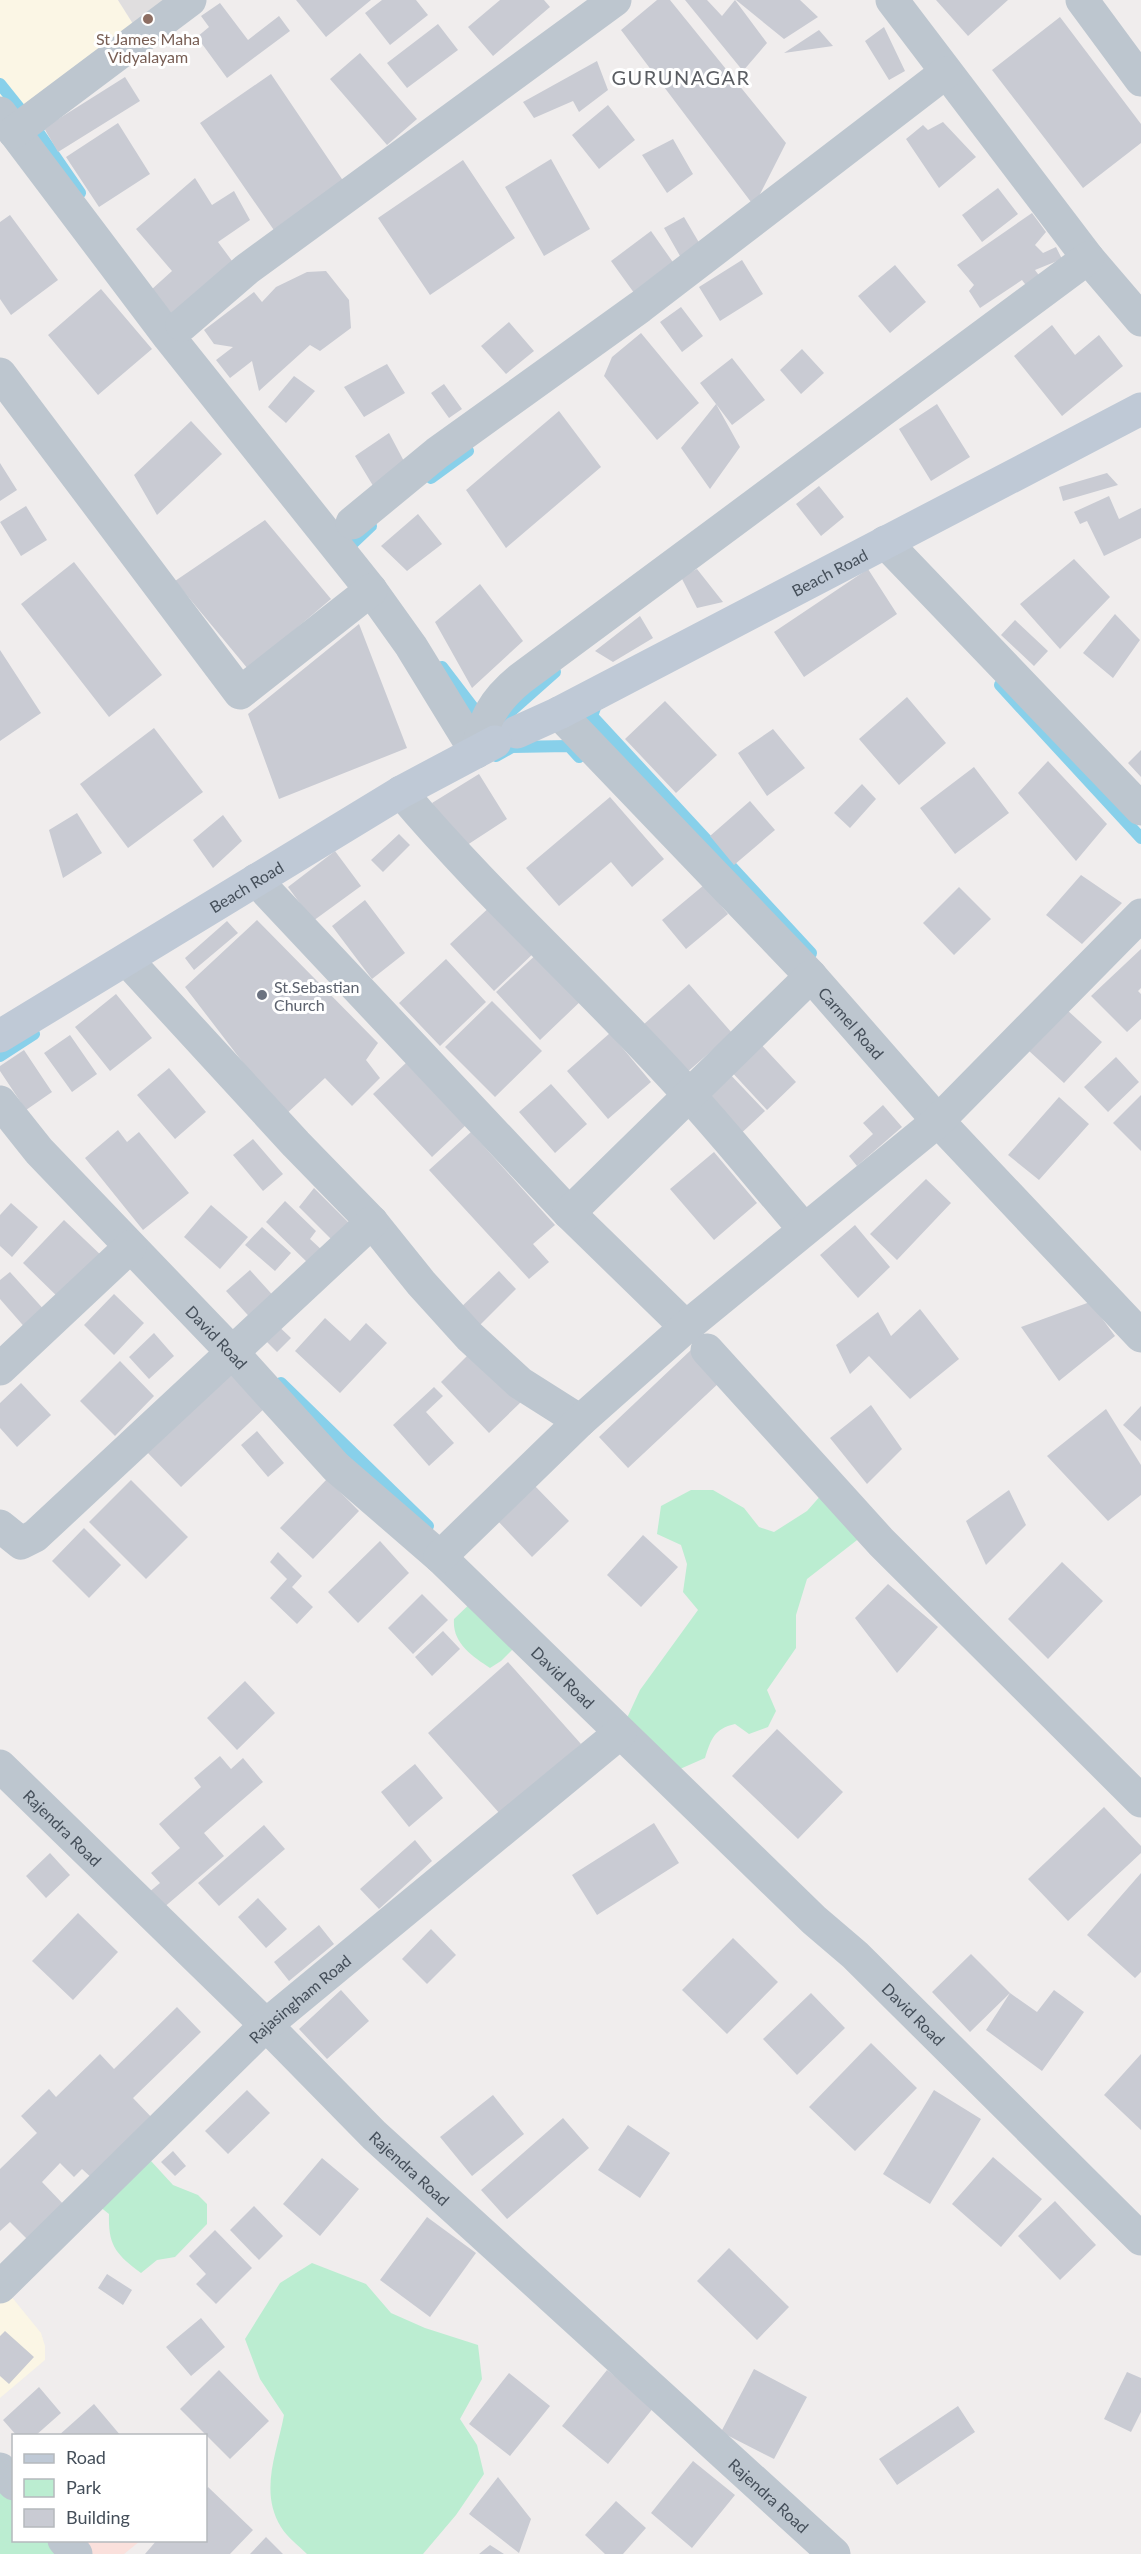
<svg xmlns="http://www.w3.org/2000/svg" width="1141" height="2554" font-family="Lato,sans-serif">
<style>
.commercial{fill:#fbf6e5}
.education{fill:#e0dedf}
.medical{fill:#fae0dc}
.green{fill:#bbedd1}
.lines{fill:none;stroke-linecap:round;stroke-linejoin:round}
.stream{stroke:#88d0ea;stroke-width:12}
.building{fill:#c9cbd3}
.minor{stroke:#bdc6cf;stroke-width:33}
.secondary{stroke:#bfc9d6;stroke-width:33}
.education-dot{fill:#8d6e63;stroke:#fff;stroke-width:2}
.worship-dot{fill:#6b7280;stroke:#fff;stroke-width:2}
.labels{text-anchor:middle;dominant-baseline:central;stroke-width:6;stroke-linejoin:round;paint-order:stroke}
.education-label{font-size:16px;fill:#785e54;stroke:#fff}
.street-label{font-size:16px;fill:#454f5a;stroke:#fff}
.worship-label{font-size:16px;fill:#5b616d;stroke:#fff;text-anchor:start}
.quarter-label{font-size:20px;letter-spacing:1.5px;fill:#5a5d62;stroke:#fff}
</style>
<rect width="100%" height="100%" fill="#f0eded"/>
<path class="commercial" d="M 0,0 L 118,0 L 142,38 L 14,132 L 0,113 Z
M 2,2285 L 41,2333 L 45,2346 L 45,2360 L 0,2398 L 0,2287 Z"/>
<path class="education" d="M 118,0 L 190,0 L 142,38 Z"/>
<path class="medical" d="M 64,2541 L 140,2541 L 124,2554 L 76,2554 Z"/>
<path class="green" d="M 830,1485 L 870,1530 L 807,1579 L 796,1615 L 796,1648 L 767,1690 L 776,1711 L 768,1727 L 749,1734 L 735,1724 C 714,1729 711,1739 705,1758 L 664,1776 L 620,1733 L 640,1690 L 698,1610 L 683,1592 L 687,1564 L 681,1545 L 657,1534 L 661,1506 L 691,1490 L 713,1490 L 744,1508 L 759,1527 L 774,1532 L 807,1511 Z
M 479,1595 L 515,1647 L 501,1661 L 490,1668 C 472,1656 452,1643 454,1619 Z
M 140,2149 L 173,2185 L 198,2195 L 207,2204 L 207,2224 L 175,2257 L 157,2260 L 141,2273 C 116,2254 108,2246 109,2214 L 90,2199 Z
M 312,2263 L 366,2284 L 391,2313 L 425,2328 L 478,2345 L 482,2379 L 460,2419 L 477,2445 L 484,2474 L 456,2515 L 423,2554 L 307,2554 C 299,2546 287,2537 281,2527 C 259,2491 277,2453 284,2415 L 260,2379 L 245,2339 L 280,2283 Z
M 0,2469 L 13,2484 L 14,2540 L 64,2541 L 76,2554 L 0,2554 Z"/>
<g class="lines">
<path class="stream" d="M 0,84 L 28,119
M 44,123 L 36,129 L 80,193
M 431,478 L 468,451
M 352,544 L 371,526
M 442,667 L 484,722
M 1000,685 L 1141,838
M 592,716 L 811,953
M 501,720 L 555,672
M 572,724 L 592,716 L 596,705 L 602,702
M 496,756 L 512,747 L 569,746 L 579,757
M 0,1056 L 34,1034
M 281,1383 L 428,1526"/>
</g>
<path class="building" d="M 296,0 L 371,0 L 326,37 Z
M 382,0 L 416,0 L 428,15 L 390,45 L 365,13 Z
M 500,0 L 544,0 L 550,7 L 493,56 L 468,27 Z
M 657,0 L 670,0 L 786,143 L 754,206 L 621,30 Z
M 685,0 L 707,0 L 722,16 L 735,0 L 767,43 L 743,71 Z
M 736,0 L 800,0 L 818,17 L 784,39 Z
M 936,0 L 1008,0 L 968,36 Z
M 220,3 L 248,40 L 279,16 L 290,31 L 227,78 L 197,37 L 209,27 L 201,16 Z
M 1060,17 L 1141,124 L 1141,143 L 1083,188 L 992,70 Z
M 438,24 L 458,50 L 407,88 L 387,63 Z
M 884,27 L 905,71 L 889,80 L 865,41 Z
M 819,30 L 833,46 L 784,53 Z
M 360,53 L 417,119 L 387,145 L 330,79 Z
M 597,61 L 608,90 L 579,112 L 573,101 L 534,118 L 523,102 Z
M 271,74 L 348,188 L 278,236 L 200,123 Z
M 125,77 L 140,101 L 58,152 L 44,128 Z
M 608,105 L 635,140 L 599,169 L 572,135 Z
M 943,122 L 976,157 L 939,188 L 906,139 L 923,125 L 928,130 Z
M 118,123 L 150,174 L 99,207 L 66,157 Z
M 673,139 L 693,174 L 667,193 L 642,155 Z
M 551,159 L 590,229 L 544,256 L 505,187 Z
M 463,160 L 515,238 L 430,295 L 378,218 Z
M 195,178 L 212,205 L 234,191 L 250,220 L 218,242 L 238,269 L 173,315 L 151,290 L 172,271 L 136,229 Z
M 998,188 L 1018,214 L 982,242 L 962,215 Z
M 1032,213 L 1046,232 L 1035,245 L 1043,253 L 1056,247 L 1062,259 L 1035,270 L 1044,282 L 1031,292 L 1022,280 L 980,308 L 969,291 L 974,285 L 957,265 Z
M 10,215 L 58,280 L 11,315 L 0,299 L 0,222 Z
M 684,217 L 704,251 L 684,263 L 664,228 Z
M 651,231 L 677,268 L 637,297 L 611,261 Z
M 742,260 L 763,294 L 720,321 L 699,287 Z
M 895,265 L 926,302 L 890,333 L 858,296 Z
M 326,271 L 349,300 L 351,328 L 320,351 L 310,345 L 259,391 L 252,361 L 230,378 L 216,360 L 233,347 L 214,344 L 204,330 L 254,292 L 262,302 L 276,287 L 307,272 Z
M 101,289 L 152,349 L 98,395 L 48,335 Z
M 681,307 L 703,336 L 682,352 L 660,322 Z
M 509,322 L 534,351 L 506,374 L 481,346 Z
M 1052,325 L 1075,355 L 1099,335 L 1123,366 L 1062,416 L 1014,356 Z
M 641,333 L 699,403 L 657,440 L 604,376 L 612,357 Z
M 802,349 L 824,373 L 801,394 L 780,370 Z
M 732,358 L 765,400 L 732,425 L 700,383 Z
M 387,364 L 405,393 L 364,417 L 344,387 Z
M 294,376 L 315,391 L 286,423 L 268,407 Z
M 444,384 L 462,409 L 449,418 L 431,393 Z
M 716,404 L 740,447 L 710,489 L 681,448 Z
M 937,404 L 970,457 L 931,481 L 899,429 Z
M 559,411 L 601,467 L 506,548 L 466,490 Z
M 191,421 L 222,454 L 157,515 L 134,475 Z
M 389,433 L 406,465 L 375,489 L 355,456 Z
M 0,463 L 17,490 L 0,501 Z
M 1107,473 L 1118,485 L 1063,501 L 1059,487 Z
M 819,486 L 844,517 L 821,536 L 796,504 Z
M 1109,496 L 1119,519 L 1141,508 L 1141,538 L 1104,556 L 1087,521 L 1080,524 L 1074,512 Z
M 26,506 L 47,540 L 21,556 L 0,522 Z
M 418,514 L 442,544 L 407,571 L 381,546 Z
M 265,520 L 331,599 L 248,669 L 175,581 Z
M 1074,559 L 1110,597 L 1060,649 L 1020,604 Z
M 74,562 L 162,675 L 109,717 L 21,604 Z
M 697,569 L 723,602 L 697,608 L 681,577 Z
M 868,569 L 897,614 L 804,677 L 774,632 Z
M 480,584 L 523,641 L 472,688 L 435,622 Z
M 1115,614 L 1140,640 L 1113,678 L 1083,653 Z
M 640,616 L 653,638 L 613,662 L 595,651 Z
M 1015,620 L 1048,651 L 1034,666 L 1001,635 Z
M 359,624 L 407,748 L 279,799 L 248,714 Z
M 0,650 L 41,713 L 0,741 Z
M 907,697 L 946,743 L 899,785 L 859,739 Z
M 665,701 L 717,755 L 676,793 L 625,739 Z
M 154,728 L 203,792 L 128,848 L 80,784 Z
M 773,729 L 805,768 L 767,796 L 738,753 Z
M 1141,750 L 1141,777 L 1128,763 Z
M 1048,761 L 1107,824 L 1076,861 L 1018,793 Z
M 974,767 L 1009,813 L 955,854 L 920,808 Z
M 479,774 L 507,819 L 461,849 L 432,803 Z
M 862,784 L 876,799 L 850,828 L 834,813 Z
M 610,797 L 664,859 L 632,887 L 611,862 L 559,906 L 526,868 Z
M 750,801 L 775,830 L 734,865 L 710,836 Z
M 77,813 L 102,853 L 63,878 L 49,830 Z
M 223,815 L 242,841 L 213,868 L 193,840 Z
M 399,834 L 410,845 L 383,872 L 371,860 Z
M 335,851 L 361,886 L 313,921 L 288,887 Z
M 1081,875 L 1122,903 L 1082,944 L 1046,915 Z
M 704,885 L 728,914 L 686,949 L 662,920 Z
M 959,887 L 991,919 L 954,955 L 923,923 Z
M 365,900 L 405,953 L 372,979 L 332,926 Z
M 494,903 L 538,949 L 494,991 L 450,944 Z
M 257,920 L 378,1043 L 366,1060 L 380,1078 L 352,1106 L 325,1078 L 284,1116 L 185,987 Z
M 227,921 L 238,933 L 194,970 L 185,958 Z
M 1141,949 L 1141,988 L 1138,991 L 1141,994 L 1141,1019 L 1127,1032 L 1091,996 Z
M 540,951 L 584,998 L 540,1040 L 496,992 Z
M 446,959 L 486,1002 L 440,1046 L 399,1003 Z
M 689,984 L 732,1033 L 685,1074 L 643,1025 Z
M 116,994 L 152,1038 L 110,1071 L 75,1027 Z
M 492,1001 L 542,1051 L 495,1097 L 445,1047 Z
M 1066,1009 L 1102,1042 L 1064,1083 L 1028,1050 Z
M 610,1033 L 651,1082 L 608,1119 L 567,1071 Z
M 70,1035 L 97,1074 L 72,1092 L 44,1053 Z
M 757,1040 L 796,1082 L 767,1110 L 728,1068 Z
M 24,1050 L 52,1092 L 26,1110 L 0,1071 L 0,1066 Z
M 1116,1057 L 1139,1082 L 1108,1112 L 1084,1087 Z
M 408,1061 L 467,1124 L 432,1157 L 373,1094 Z
M 169,1068 L 206,1112 L 175,1139 L 137,1095 Z
M 726,1070 L 765,1111 L 735,1139 L 696,1098 Z
M 551,1084 L 587,1124 L 555,1153 L 519,1112 Z
M 1141,1095 L 1141,1151 L 1113,1123 Z
M 1059,1097 L 1089,1124 L 1039,1180 L 1008,1155 Z
M 883,1105 L 902,1127 L 857,1166 L 849,1156 L 873,1134 L 863,1123 Z
M 118,1130 L 127,1142 L 139,1132 L 189,1193 L 143,1230 L 85,1158 Z
M 471,1132 L 555,1225 L 533,1244 L 549,1262 L 529,1279 L 429,1170 Z
M 253,1139 L 283,1174 L 263,1191 L 233,1155 Z
M 714,1152 L 757,1203 L 714,1240 L 670,1189 Z
M 926,1179 L 951,1203 L 897,1260 L 870,1234 Z
M 314,1188 L 351,1225 L 335,1243 L 299,1207 Z
M 285,1201 L 316,1231 L 310,1239 L 323,1251 L 310,1265 L 266,1222 Z
M 11,1203 L 38,1227 L 12,1257 L 0,1246 L 0,1215 Z
M 211,1205 L 248,1237 L 220,1269 L 184,1237 Z
M 64,1220 L 104,1258 L 63,1302 L 23,1263 Z
M 855,1225 L 890,1267 L 858,1298 L 820,1255 Z
M 262,1227 L 291,1253 L 275,1271 L 245,1245 Z
M 250,1270 L 278,1301 L 255,1323 L 226,1291 Z
M 499,1271 L 516,1289 L 476,1329 L 458,1310 Z
M 10,1272 L 47,1313 L 28,1331 L 0,1299 L 0,1280 Z
M 114,1294 L 144,1323 L 114,1355 L 84,1325 Z
M 1090,1302 L 1115,1336 L 1059,1381 L 1021,1327 Z
M 920,1309 L 959,1359 L 910,1399 L 869,1356 L 850,1374 L 836,1345 L 878,1312 L 891,1336 Z
M 325,1318 L 350,1341 L 366,1323 L 387,1343 L 340,1393 L 295,1351 Z
M 273,1321 L 291,1338 L 277,1352 L 260,1335 Z
M 154,1333 L 174,1356 L 149,1379 L 129,1357 Z
M 692,1349 L 721,1381 L 628,1468 L 599,1437 Z
M 473,1350 L 522,1401 L 489,1433 L 441,1382 Z
M 120,1361 L 154,1396 L 115,1436 L 80,1401 Z
M 232,1371 L 266,1407 L 181,1487 L 147,1452 Z
M 21,1383 L 51,1415 L 17,1447 L 0,1428 L 0,1403 Z
M 434,1387 L 443,1396 L 426,1412 L 454,1443 L 429,1466 L 393,1425 Z
M 871,1405 L 902,1449 L 867,1484 L 830,1438 Z
M 1141,1406 L 1141,1441 L 1123,1425 Z
M 1106,1409 L 1141,1465 L 1141,1495 L 1108,1521 L 1047,1456 Z
M 257,1431 L 284,1463 L 268,1477 L 241,1445 Z
M 327,1479 L 359,1511 L 313,1559 L 280,1528 Z
M 131,1480 L 188,1537 L 146,1579 L 89,1522 Z
M 533,1484 L 569,1521 L 532,1557 L 496,1519 Z
M 1009,1490 L 1026,1525 L 986,1565 L 966,1521 Z
M 84,1528 L 121,1565 L 89,1598 L 52,1561 Z
M 643,1535 L 678,1567 L 641,1607 L 607,1575 Z
M 380,1541 L 409,1573 L 358,1623 L 328,1592 Z
M 278,1552 L 302,1576 L 292,1587 L 313,1607 L 297,1624 L 270,1598 L 287,1579 L 270,1562 Z
M 1062,1562 L 1103,1601 L 1048,1659 L 1008,1619 Z
M 888,1584 L 938,1627 L 897,1673 L 855,1618 Z
M 422,1594 L 448,1620 L 413,1654 L 388,1628 Z
M 443,1631 L 460,1649 L 432,1676 L 415,1657 Z
M 508,1662 L 581,1744 L 501,1815 L 428,1733 Z
M 245,1681 L 275,1713 L 237,1750 L 207,1718 Z
M 777,1729 L 843,1792 L 798,1839 L 732,1776 Z
M 220,1756 L 231,1769 L 243,1758 L 263,1782 L 204,1833 L 224,1856 L 162,1909 L 148,1893 L 160,1883 L 151,1873 L 180,1848 L 159,1824 L 201,1787 L 194,1778 Z
M 415,1764 L 443,1798 L 409,1827 L 381,1792 Z
M 1104,1807 L 1141,1846 L 1141,1853 L 1068,1921 L 1028,1879 Z
M 654,1823 L 679,1863 L 597,1915 L 572,1875 Z
M 264,1825 L 285,1849 L 219,1906 L 198,1883 Z
M 415,1840 L 432,1861 L 379,1909 L 360,1889 Z
M 50,1853 L 70,1875 L 46,1898 L 26,1876 Z
M 1141,1873 L 1141,1972 L 1135,1978 L 1087,1935 Z
M 258,1898 L 287,1929 L 266,1948 L 238,1917 Z
M 78,1913 L 118,1952 L 73,2000 L 32,1961 Z
M 319,1925 L 334,1944 L 289,1981 L 274,1962 Z
M 431,1929 L 456,1955 L 427,1984 L 402,1959 Z
M 733,1938 L 778,1982 L 727,2034 L 682,1990 Z
M 971,1954 L 1010,1993 L 970,2032 L 932,1992 Z
M 341,1990 L 369,2021 L 327,2059 L 299,2029 Z
M 1054,1990 L 1084,2012 L 1042,2071 L 986,2030 L 1010,1993 L 1037,2012 Z
M 811,1993 L 845,2028 L 797,2075 L 763,2039 Z
M 177,2007 L 201,2032 L 133,2098 L 155,2121 L 94,2180 L 82,2169 L 74,2177 L 60,2163 L 42,2182 L 66,2207 L 30,2242 L 10,2222 L 0,2231 L 0,2169 L 37,2133 L 21,2116 L 49,2089 L 56,2097 L 100,2054 L 114,2069 Z
M 871,2043 L 917,2088 L 855,2151 L 809,2107 Z
M 1141,2054 L 1141,2130 L 1104,2095 Z
M 247,2090 L 270,2113 L 228,2154 L 205,2131 Z
M 934,2090 L 981,2119 L 930,2204 L 883,2174 Z
M 493,2095 L 524,2134 L 472,2176 L 440,2137 Z
M 563,2118 L 589,2148 L 507,2219 L 481,2190 Z
M 628,2125 L 670,2153 L 640,2198 L 598,2170 Z
M 173,2151 L 186,2166 L 175,2176 L 161,2162 Z
M 993,2157 L 1042,2199 L 1001,2247 L 952,2204 Z
M 322,2158 L 359,2189 L 320,2236 L 283,2204 Z
M 1055,2201 L 1096,2245 L 1060,2280 L 1018,2236 Z
M 254,2206 L 283,2236 L 259,2260 L 230,2230 Z
M 427,2217 L 476,2253 L 430,2317 L 380,2280 Z
M 215,2230 L 252,2268 L 216,2304 L 196,2284 L 206,2274 L 189,2256 Z
M 729,2248 L 789,2307 L 757,2340 L 697,2281 Z
M 107,2274 L 132,2290 L 123,2305 L 98,2288 Z
M 201,2318 L 225,2347 L 191,2376 L 166,2347 Z
M 5,2331 L 34,2357 L 9,2384 L 0,2376 L 0,2336 Z
M 754,2369 L 807,2397 L 774,2459 L 721,2432 Z
M 219,2370 L 269,2421 L 230,2459 L 180,2409 Z
M 607,2370 L 654,2407 L 608,2464 L 562,2426 Z
M 1127,2372 L 1141,2378 L 1141,2412 L 1131,2432 L 1104,2419 Z
M 509,2373 L 550,2406 L 510,2456 L 469,2424 Z
M 39,2387 L 61,2413 L 35,2436 L 17,2436 L 3,2420 Z
M 94,2404 L 121,2436 L 58,2436 Z
M 958,2406 L 975,2432 L 897,2485 L 879,2459 Z
M 693,2461 L 735,2495 L 692,2548 L 651,2513 Z
M 498,2477 L 531,2519 L 519,2553 L 469,2514 Z
M 208,2487 L 253,2530 L 230,2554 L 145,2554 L 157,2540 L 206,2540 L 206,2490 Z
M 616,2501 L 646,2528 L 623,2554 L 605,2554 L 585,2535 Z
M 266,2537 L 283,2554 L 250,2554 Z
M 490,2545 L 504,2554 L 479,2554 Z"/>
<g class="lines">
<g class="minor">
<path d="M 892,0 L 1088,258 L 1141,320"/>
<path d="M 1082,0 L 1141,80"/>
<path d="M 0,113 L 169,337 L 371,590 L 411,646 L 476,752"/>
<path d="M 14,132 L 190,0"/>
<path d="M 182,325 L 247,269 L 615,0"/>
<path d="M 0,374 L 240,693 L 371,590"/>
<path d="M 352,523 L 437,453 L 640,307 L 945,73"/>
<path d="M 885,542 L 1141,809"/>
<path id="s1" d="M 559,713 L 811,976 L 938,1121 L 1141,1336"/>
<path d="M 476,752 C 486,718 492,702 520,679 L 1088,258"/>
<path d="M 401,792 C 491,899 596,991 689,1095 C 729,1139 766,1185 804,1229"/>
<path d="M 256,880 L 569,1213 L 686,1327"/>
<path d="M 127,960 L 296,1144 L 372,1222 L 421,1283 L 469,1336 L 520,1383 L 580,1421"/>
<path id="s2" d="M 0,1102 L 39,1151 L 232,1352 L 336,1467 L 440,1557 L 814,1920 L 855,1955 L 1141,2239"/>
<path d="M 569,1213 L 811,976"/>
<path d="M 707,1350 L 881,1542 L 1141,1801"/>
<path d="M 0,1369 L 130,1247"/>
<path d="M 0,1526 L 21,1543 L 35,1536 L 372,1222"/>
<path d="M 440,1557 L 580,1421 L 686,1327 L 938,1121 L 1141,915"/>
<path id="s3" d="M 0,1766 L 266,2025 L 374,2135 L 834,2554"/>
<path id="s4" d="M 0,2287 L 266,2025 L 620,1733"/>
<path d="M 0,2469 L 14,2484"/>
<path d="M 64,2540 L 76,2554"/>
</g>
<g class="secondary">
<path id="s5" d="M 517,732 L 559,713 L 1141,409"/>
<path id="s6" d="M 0,1036 L 401,792 L 495,742"/>
</g>
</g>
<circle class="education-dot" cx="148" cy="19" r="6"/>
<circle class="worship-dot" cx="262" cy="995" r="6"/>
<g class="labels">
<g class="education-label">
<text x="148" y="38">St James Maha<tspan x="148" dy="18">Vidyalayam</tspan></text>
</g>
<g class="street-label">
<text stroke="none"><textPath href="#s5" startOffset="351">Beach Road</textPath></text>
<text stroke="none"><textPath href="#s6" startOffset="288">Beach Road</textPath></text>
<text stroke="none"><textPath href="#s1" startOffset="426">Carmel Road</textPath></text>
<text stroke="none"><textPath href="#s2" startOffset="320">David Road</textPath></text>
<text stroke="none"><textPath href="#s2" startOffset="806">David Road</textPath></text>
<text stroke="none"><textPath href="#s3" startOffset="88">Rajendra Road</textPath></text>
<text stroke="none"><textPath href="#s4" startOffset="416">Rajasingham Road</textPath></text>
<text stroke="none"><textPath href="#s2" startOffset="1292">David Road</textPath></text>
<text stroke="none"><textPath href="#s3" startOffset="574">Rajendra Road</textPath></text>
<text stroke="none"><textPath href="#s3" startOffset="1060">Rajendra Road</textPath></text>
</g>
<g class="worship-label">
<text x="274" y="986">St.Sebastian<tspan x="274" dy="18">Church</tspan></text>
</g>
<g class="quarter-label">
<text x="681" y="77">GURUNAGAR</text>
</g>
</g>
<rect x="12" y="2434" width="195" height="108" fill="#ffffff" stroke="#b5b9bd" stroke-width="1.5"/>
<rect x="24" y="2454" width="30" height="9" fill="#bfc9d6" stroke="#b5b9bd" stroke-width="1.5"/>
<text x="66" y="2464" font-size="18" fill="#454f5a">Road</text>
<rect x="24" y="2479" width="30" height="18" fill="#bbedd1" stroke="#b5b9bd" stroke-width="1.5"/>
<text x="66" y="2494" font-size="18" fill="#454f5a">Park</text>
<rect x="24" y="2509" width="30" height="18" fill="#c9cbd3" stroke="#b5b9bd" stroke-width="1.5"/>
<text x="66" y="2524" font-size="18" fill="#454f5a">Building</text>
</svg>
